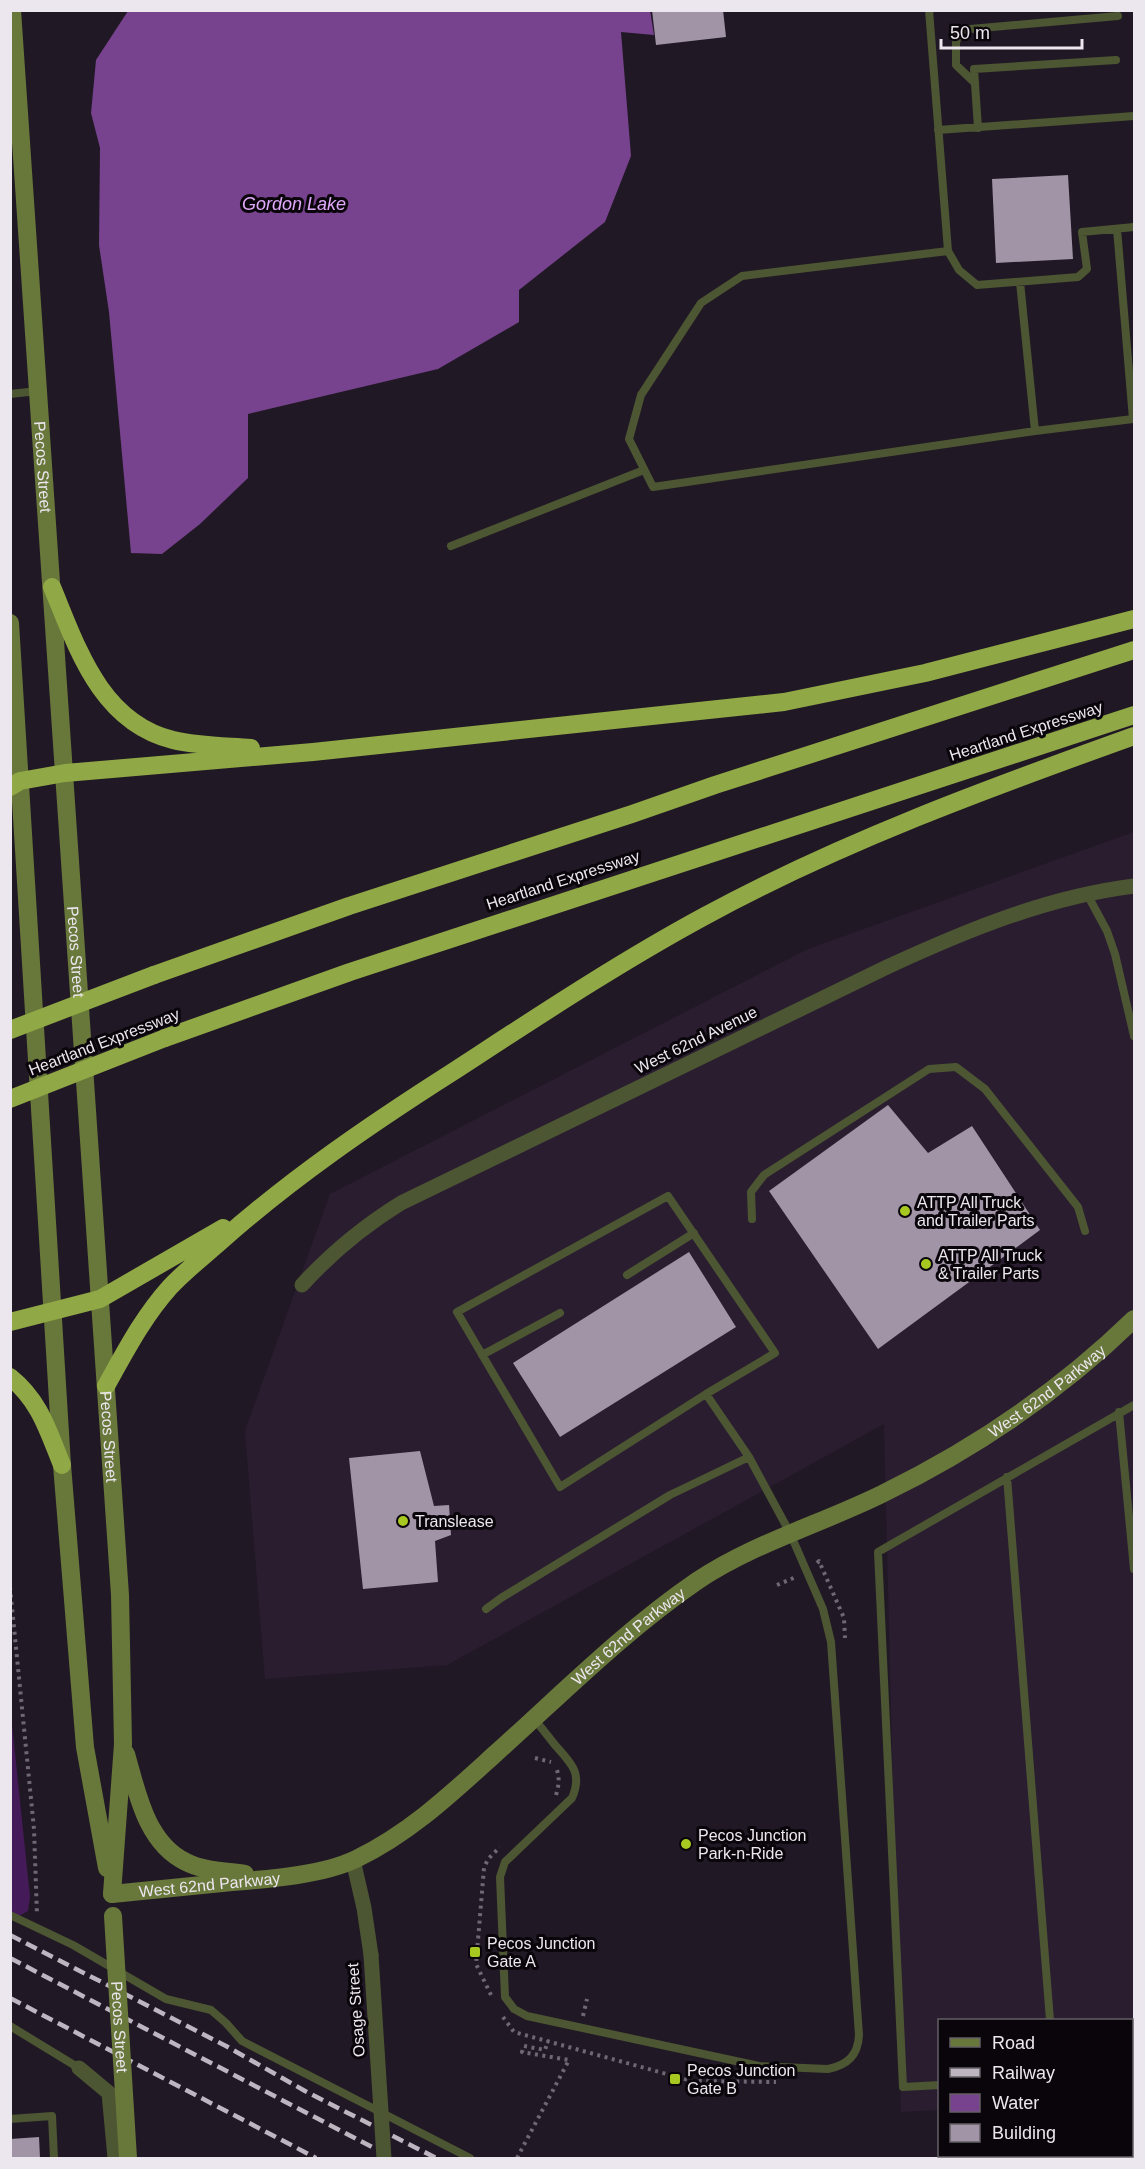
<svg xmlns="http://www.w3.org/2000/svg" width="1145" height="2169" font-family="Helvetica,sans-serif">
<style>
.built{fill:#2a1d30}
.green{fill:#451a58}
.water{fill:#77438e}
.building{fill:#a094a6}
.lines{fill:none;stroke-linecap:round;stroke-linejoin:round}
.path{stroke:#6f6773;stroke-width:4;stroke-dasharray:3 4.5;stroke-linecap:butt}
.lane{stroke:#4c5632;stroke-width:8}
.street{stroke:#4c5632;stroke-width:15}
.secondary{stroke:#68773a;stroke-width:18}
.highway{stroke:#90a845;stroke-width:18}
.rail{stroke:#bdb6c0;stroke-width:4.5;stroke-dasharray:12 6;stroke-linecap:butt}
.street-bridge{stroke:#4c5632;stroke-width:15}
.secondary-bridge{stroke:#68773a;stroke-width:18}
.highway-bridge{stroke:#90a845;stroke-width:18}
.poi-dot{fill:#a7c820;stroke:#09050a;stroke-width:2}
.labels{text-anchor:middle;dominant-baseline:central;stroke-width:6;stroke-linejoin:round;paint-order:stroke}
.street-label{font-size:16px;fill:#ece6ef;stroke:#09050a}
.poi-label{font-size:16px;fill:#ece6ef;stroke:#09050a;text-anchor:start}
.water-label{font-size:18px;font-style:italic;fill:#e1aafc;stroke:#09050a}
</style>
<rect width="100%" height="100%" fill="#211825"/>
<path class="built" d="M 1134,832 L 1134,2102 L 1132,2102 L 1132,2020 L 940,2020 L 939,2110 L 901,2112 L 884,1424 L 447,1665 L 265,1679 L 245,1431 L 330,1194 L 808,949 Z"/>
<path class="green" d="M 10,1705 L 30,1897 L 28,1911 L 17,1917 L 10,1917 Z"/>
<path class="water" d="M 128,11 L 650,10 L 654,35 L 621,32 L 631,156 L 605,222 L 519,290 L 519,322 L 438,369 L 248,414 L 248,478 L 200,524 L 162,554 L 131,553 L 109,312 L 99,245 L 100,148 L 91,113 L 96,60 Z"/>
<path class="building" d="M 652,10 L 723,10 L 726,37 L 656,45 Z
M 1068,175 L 1073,259 L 996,263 L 992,179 Z
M 888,1105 L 928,1153 L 972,1126 L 1040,1230 L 878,1349 L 769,1191 Z
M 689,1252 L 736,1327 L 560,1437 L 513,1363 Z
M 420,1451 L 434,1506 L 449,1505 L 451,1535 L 435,1541 L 438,1582 L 363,1589 L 349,1458 Z
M 39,2137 L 40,2158 L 10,2158 L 10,2139 Z"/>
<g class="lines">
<path class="path" d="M 817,1563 L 819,1561 L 844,1618 L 845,1638
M 777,1585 L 796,1577
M 10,1587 L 34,1829 L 37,1915
M 535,1758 L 551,1762
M 556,1795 C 559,1785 560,1778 556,1767
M 491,1995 L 476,1964 L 484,1868 L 488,1859 L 500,1847
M 583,2016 L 587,1999
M 503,2017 L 514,2032 L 692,2081 L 776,2082
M 517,2158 L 569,2060 L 522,2052 L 524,2046 L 545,2050 L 548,2041"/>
<path class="lane" d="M 929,10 L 948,251 L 959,270 L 977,285 L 1078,277 L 1087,269 L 1082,232 L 1134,227
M 975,83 L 956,65 L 956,43 L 959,30 L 1118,16
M 978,128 L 974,69 L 1116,60
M 938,130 L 1134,116
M 948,251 L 742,276 L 701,303 L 641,395 L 629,439 L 653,487 L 1035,431 L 1020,282
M 10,394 L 38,391
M 1035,431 L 1133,419 L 1117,229
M 451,546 L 644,470
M 1087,894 L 1107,931 L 1115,954 L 1134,1036
M 752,1219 L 751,1192 L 764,1175 L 929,1069 L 956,1067 L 985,1089 L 1078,1207 L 1085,1231
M 627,1275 L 694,1233
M 482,1355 L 560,1313
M 1119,1412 L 1134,1569
M 1007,1477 L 1050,2020
M 486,1609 L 501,1598 L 670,1495 L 749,1457
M 534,1719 C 541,1727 548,1736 555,1745 C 571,1763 583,1773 572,1798 L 505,1862 L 500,1877 L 505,1997 L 514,2009 L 527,2016 L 759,2066 L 828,2069 C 848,2065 858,2055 859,2035 L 831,1642 L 823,1609 L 790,1533 L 749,1457 L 706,1394 L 775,1353 L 668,1196 L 457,1312 L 560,1487 L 706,1394
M 10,1915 L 73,1945 L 166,1999 L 211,2010 L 226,2023 L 242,2041 L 470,2158
M 10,2026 L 79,2068
M 1132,2073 L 1134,2073
M 940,2085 L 903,2087 L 878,1552 L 1134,1405
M 10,2119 L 52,2116 L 54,2158"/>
<path class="street" d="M 302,1285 C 332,1252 364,1226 401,1203 L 887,967 C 967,930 1047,897 1134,886
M 353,1860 L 364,1908 L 371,1955
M 79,2068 L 109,2093 L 115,2158"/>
<g class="secondary">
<path id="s1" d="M 12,10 L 120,1595 L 123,1744 L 112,1894"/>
<path d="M 10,623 L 62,1465 L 85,1747 L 107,1868"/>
<path d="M 126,1754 C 137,1792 146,1843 186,1862 C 203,1871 226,1871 245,1874"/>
<path id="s2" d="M 112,1894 C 152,1890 192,1886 232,1882 C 269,1879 323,1875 356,1859 C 410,1833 452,1793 495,1754 C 561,1695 624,1631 697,1581 C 754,1543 821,1524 882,1494 C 974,1449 1061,1390 1134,1319"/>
</g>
<path class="highway" d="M 52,587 C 77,647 100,722 173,740 C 198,746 225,746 251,748
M 10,787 L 20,781 L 65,773 L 313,752 L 784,702 L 925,673 L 1134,619
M 154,975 L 349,906 L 632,814 L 715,785 L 1134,650
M 165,1038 L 350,972 L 1134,715
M 10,1322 L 100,1299 L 223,1228
M 10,1377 C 40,1401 48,1431 62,1465
M 106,1386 C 125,1352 143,1317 170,1287 C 185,1271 204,1256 221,1241 C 292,1178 371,1124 451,1073 C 534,1019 618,963 705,916 C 841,842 989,788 1134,736"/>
<path class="rail" d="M 10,1935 L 226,2046 L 305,2091 L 436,2158
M 10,1958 L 393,2158
M 10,1998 L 316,2158"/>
<path class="street-bridge" d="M 371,1955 L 384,2158"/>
<path class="secondary-bridge" id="s3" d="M 113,1916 L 128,2158"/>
<path class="highway-bridge" d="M 10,1030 L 154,975
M 10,1099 L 165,1038"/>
</g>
<g class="poi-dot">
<circle cx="905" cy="1211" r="6"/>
<circle cx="926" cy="1264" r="6"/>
<circle cx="403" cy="1521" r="6"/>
<circle cx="686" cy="1844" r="6"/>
<rect x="469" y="1946" width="12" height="12" rx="3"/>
<rect x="669" y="2073" width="12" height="12" rx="3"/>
</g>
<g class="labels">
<g class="street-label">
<text stroke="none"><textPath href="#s1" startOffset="458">Pecos Street</textPath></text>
<text transform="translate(1026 731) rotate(-18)">Heartland Expressway</text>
<text transform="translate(563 880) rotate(-18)">Heartland Expressway</text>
<text stroke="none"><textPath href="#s1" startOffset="944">Pecos Street</textPath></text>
<text transform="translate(696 1040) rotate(-26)">West 62nd Avenue</text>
<text transform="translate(104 1042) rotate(-21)">Heartland Expressway</text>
<text stroke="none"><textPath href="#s2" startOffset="1088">West 62nd Parkway</textPath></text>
<text stroke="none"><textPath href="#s1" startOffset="1430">Pecos Street</textPath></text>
<text stroke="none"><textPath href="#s2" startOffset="600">West 62nd Parkway</textPath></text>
<text stroke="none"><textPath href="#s2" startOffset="98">West 62nd Parkway</textPath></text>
<text transform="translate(356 2010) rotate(-94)">Osage Street</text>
<text stroke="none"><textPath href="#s3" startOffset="111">Pecos Street</textPath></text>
</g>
<g class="poi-label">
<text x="917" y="1202">ATTP All Truck<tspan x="917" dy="18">and Trailer Parts</tspan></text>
<text x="938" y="1255">ATTP All Truck<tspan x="938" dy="18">&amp; Trailer Parts</tspan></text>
<text x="415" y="1521">Translease</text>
<text x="698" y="1835">Pecos Junction<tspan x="698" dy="18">Park-n-Ride</tspan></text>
<text x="487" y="1943">Pecos Junction<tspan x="487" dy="18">Gate A</tspan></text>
<text x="687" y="2070">Pecos Junction<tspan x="687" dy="18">Gate B</tspan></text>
</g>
<g class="water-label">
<text x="294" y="204">Gordon Lake</text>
</g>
</g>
<rect width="1145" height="2169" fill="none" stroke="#ece6ef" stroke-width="24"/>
<rect x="938" y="2019" width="195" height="138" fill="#09050a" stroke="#645f66" stroke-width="1.5"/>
<rect x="950" y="2038" width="30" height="9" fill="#68773a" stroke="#645f66" stroke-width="1.5"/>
<text x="992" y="2049" font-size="18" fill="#ece6ef">Road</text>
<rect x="950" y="2068" width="30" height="9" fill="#bdb6c0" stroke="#645f66" stroke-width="1.5"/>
<text x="992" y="2079" font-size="18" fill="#ece6ef">Railway</text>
<rect x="950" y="2094" width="30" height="18" fill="#77438e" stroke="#645f66" stroke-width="1.5"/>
<text x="992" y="2109" font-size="18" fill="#ece6ef">Water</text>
<rect x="950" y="2124" width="30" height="18" fill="#a094a6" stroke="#645f66" stroke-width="1.5"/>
<text x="992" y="2139" font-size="18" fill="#ece6ef">Building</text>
<path d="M941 39v9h141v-9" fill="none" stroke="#ece6ef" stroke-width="3"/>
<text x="950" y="39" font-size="18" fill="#ece6ef" stroke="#09050a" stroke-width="4.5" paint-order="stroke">50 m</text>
</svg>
